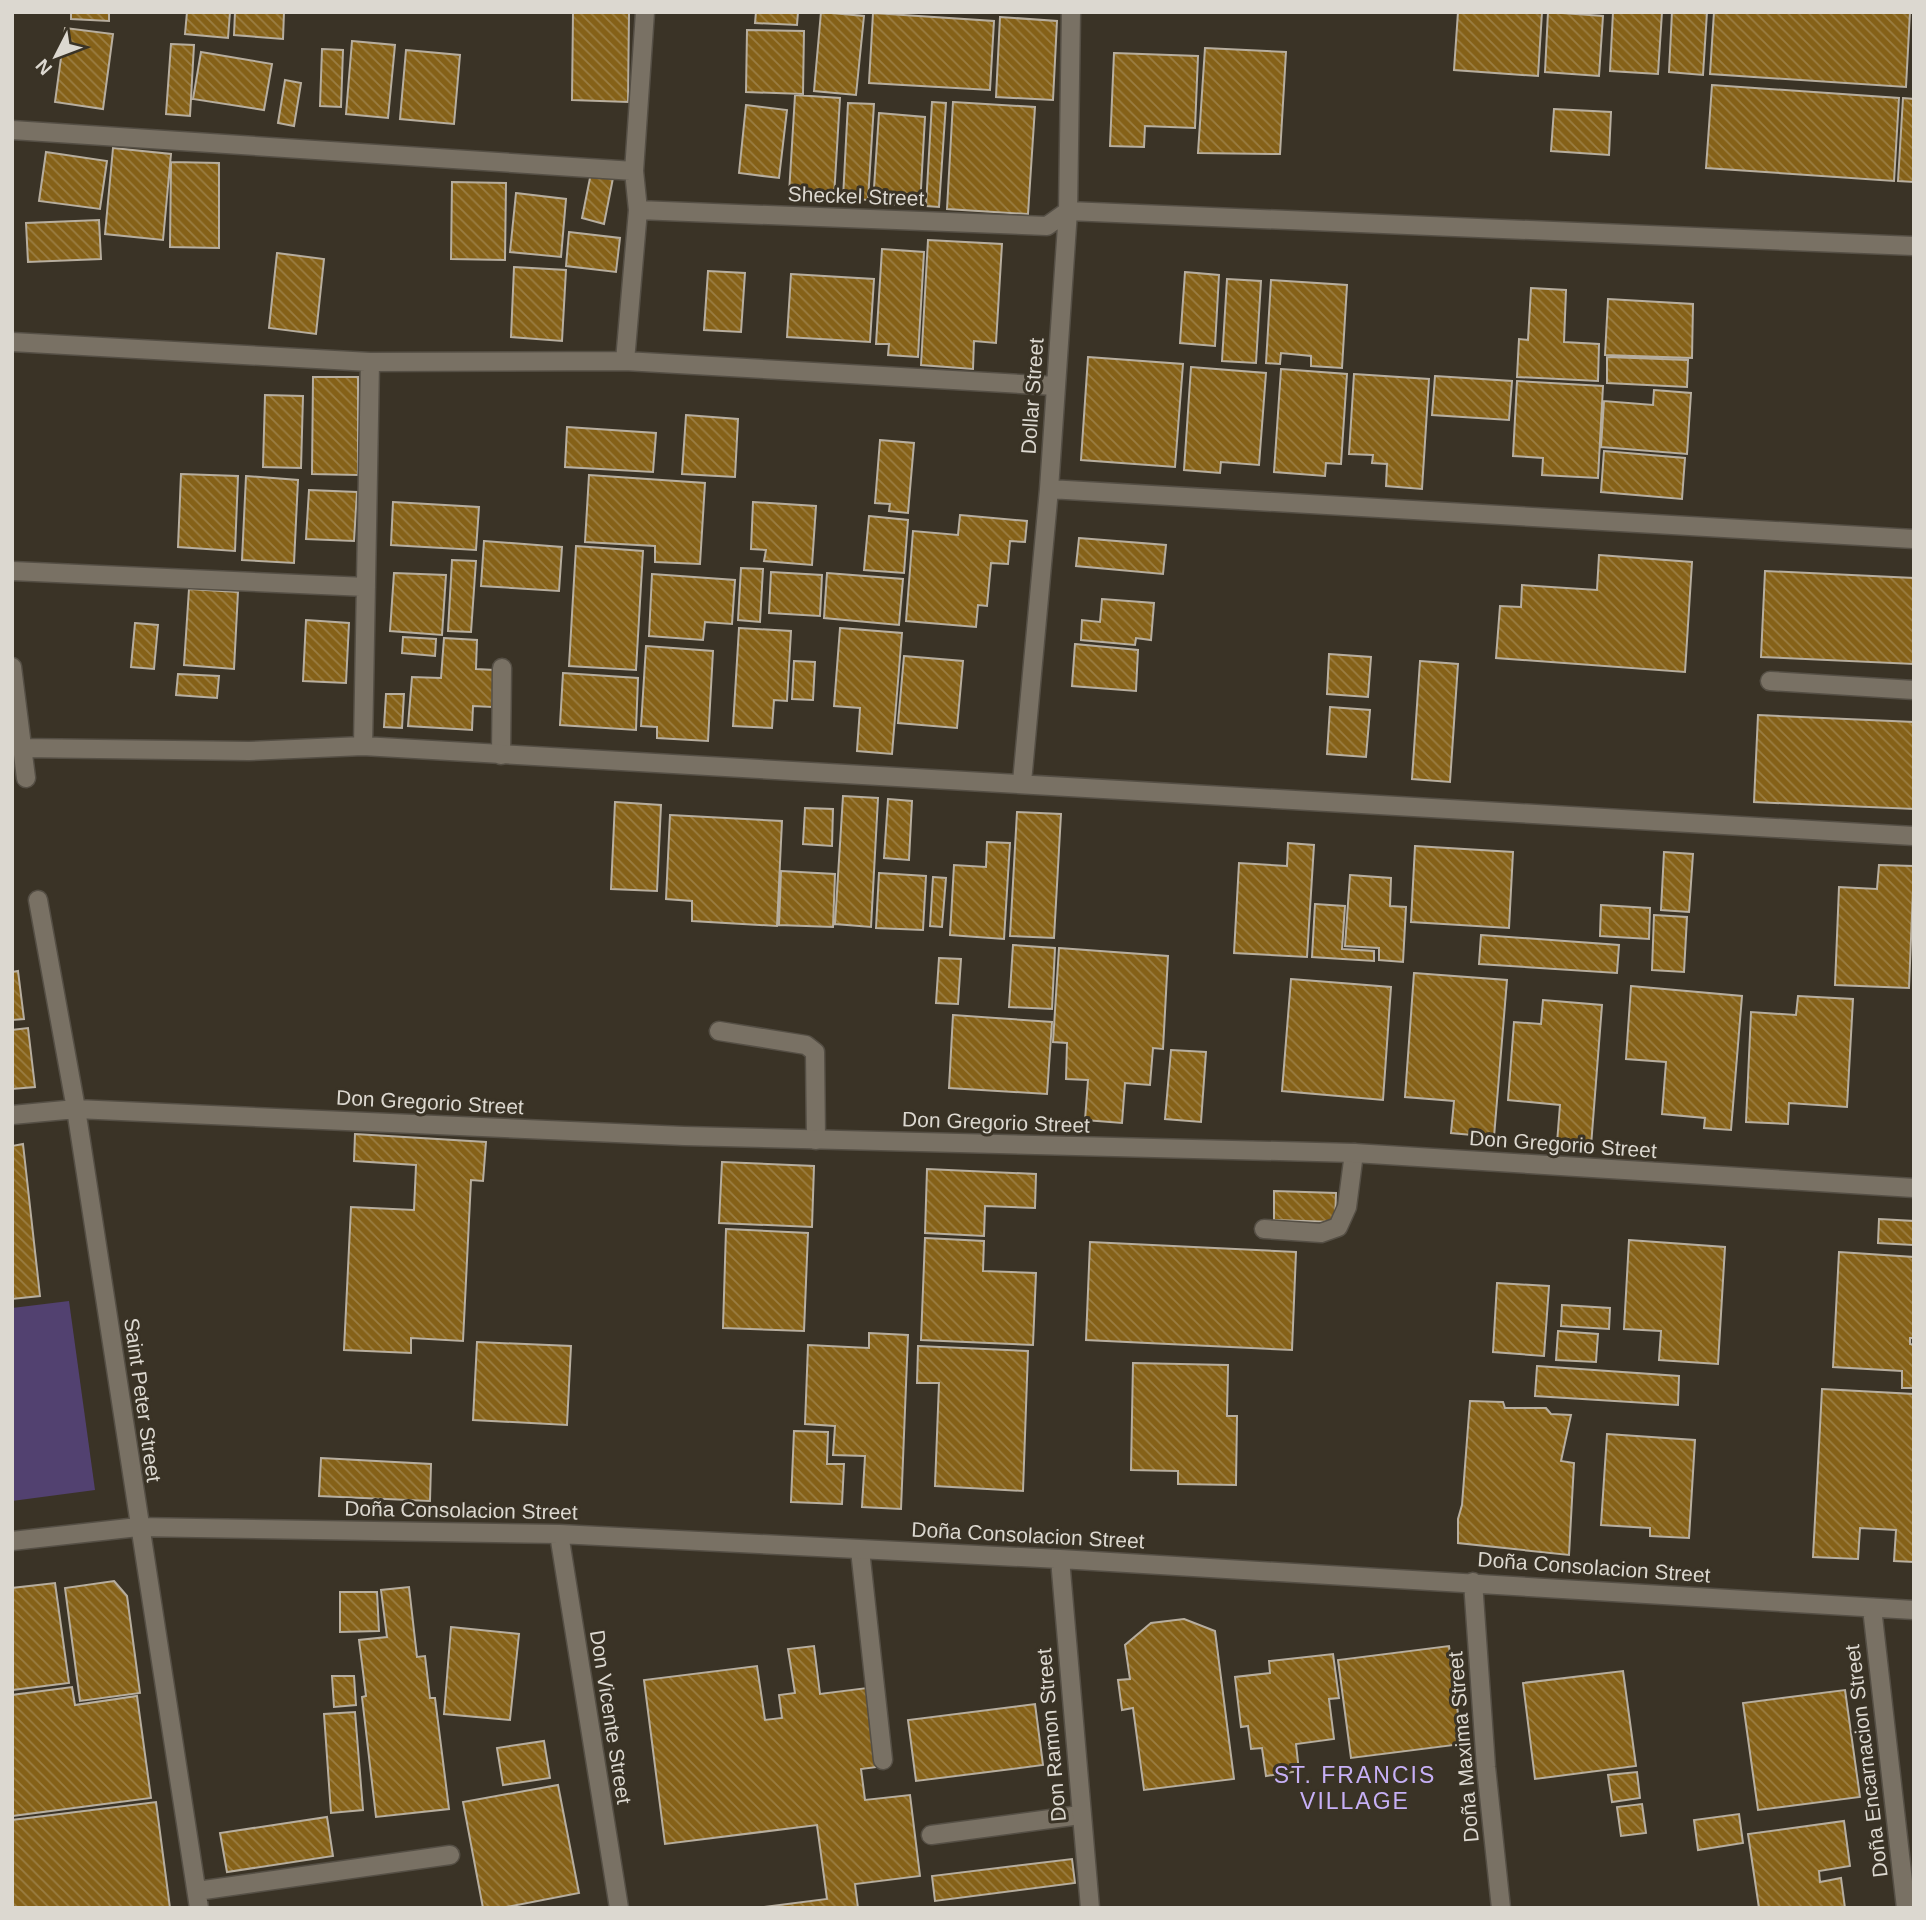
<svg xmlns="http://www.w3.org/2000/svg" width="1926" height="1920" font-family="Arial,sans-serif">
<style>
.green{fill:#524170}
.building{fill:url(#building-back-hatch);stroke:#b7ae9f;stroke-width:2}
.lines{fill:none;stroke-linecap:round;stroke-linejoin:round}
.lane-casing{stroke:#554f45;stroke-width:21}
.street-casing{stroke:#554f45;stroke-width:21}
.lane{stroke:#797164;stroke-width:18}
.street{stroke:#797164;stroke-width:18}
.labels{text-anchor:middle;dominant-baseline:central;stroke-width:6;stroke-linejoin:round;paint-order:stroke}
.street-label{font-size:21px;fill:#dcd8d0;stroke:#3a3326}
.neighbourhood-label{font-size:23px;letter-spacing:2px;fill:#c7b0f6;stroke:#3a3326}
</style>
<defs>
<pattern id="building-back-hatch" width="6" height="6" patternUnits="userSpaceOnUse" patternTransform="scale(1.75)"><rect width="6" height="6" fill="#856118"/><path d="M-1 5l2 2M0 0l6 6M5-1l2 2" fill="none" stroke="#9b7e43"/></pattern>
</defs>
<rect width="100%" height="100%" fill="#3a3326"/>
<path class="green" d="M 69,1301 L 95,1490 L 12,1501 L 12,1308 Z"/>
<path class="building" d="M 71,12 L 109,12 L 109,21 L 71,19 Z
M 187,12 L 230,12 L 228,38 L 185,34 Z
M 235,12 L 284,12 L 283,39 L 234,35 Z
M 573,12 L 629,12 L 628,102 L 572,100 Z
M 756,12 L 798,12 L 797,25 L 755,23 Z
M 821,12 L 864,16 L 856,95 L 814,91 Z
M 1458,12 L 1542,12 L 1538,76 L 1454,70 Z
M 1548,12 L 1603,16 L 1599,76 L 1545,72 Z
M 1613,12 L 1662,12 L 1658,74 L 1610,71 Z
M 1672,12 L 1707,12 L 1703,75 L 1669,72 Z
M 1714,12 L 1910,12 L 1906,87 L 1710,74 Z
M 873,13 L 994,21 L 990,90 L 869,83 Z
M 1000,17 L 1057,21 L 1053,100 L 996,97 Z
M 65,28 L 113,34 L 103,109 L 55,102 Z
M 747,30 L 804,31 L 803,94 L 746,92 Z
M 352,41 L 395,45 L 388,118 L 346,114 Z
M 171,44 L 194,45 L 190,116 L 166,114 Z
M 1205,48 L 1286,52 L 1280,154 L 1198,153 Z
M 322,49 L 343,50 L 341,107 L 320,106 Z
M 406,50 L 460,55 L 454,124 L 400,119 Z
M 201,52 L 272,64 L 264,110 L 193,99 Z
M 1114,53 L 1198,56 L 1195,128 L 1145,126 L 1144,147 L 1110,146 Z
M 285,80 L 301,83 L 294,126 L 278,123 Z
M 1712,85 L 1899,98 L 1894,181 L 1706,168 Z
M 795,95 L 840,98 L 834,197 L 789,194 Z
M 1903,98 L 1914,99 L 1914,182 L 1898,181 Z
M 932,102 L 946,103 L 939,207 L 926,206 Z
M 953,102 L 1035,107 L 1028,214 L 947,209 Z
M 848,103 L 874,104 L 868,200 L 843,198 Z
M 746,105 L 787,110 L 779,178 L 739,173 Z
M 1554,109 L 1611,112 L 1609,155 L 1551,151 Z
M 879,113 L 925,117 L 920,206 L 873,203 Z
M 113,148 L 171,154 L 163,240 L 105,234 Z
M 46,152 L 107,161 L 100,209 L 39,201 Z
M 171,162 L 219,163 L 219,248 L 170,247 Z
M 591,173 L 613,178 L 604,224 L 582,218 Z
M 452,182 L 506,183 L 505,260 L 451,259 Z
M 516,193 L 566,199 L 561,257 L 510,252 Z
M 99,220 L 101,259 L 28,262 L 26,223 Z
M 569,232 L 620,238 L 616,272 L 566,266 Z
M 928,240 L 1002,244 L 996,343 L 974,341 L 973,369 L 921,365 Z
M 882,249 L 924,252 L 918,357 L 888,355 L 889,344 L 876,344 Z
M 277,253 L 324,259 L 316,334 L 269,328 Z
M 514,267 L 566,270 L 562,341 L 511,337 Z
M 708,271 L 745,273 L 741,332 L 704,330 Z
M 1185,272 L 1219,275 L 1215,346 L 1180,343 Z
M 791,274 L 874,279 L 870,342 L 787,337 Z
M 1227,279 L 1261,281 L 1256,363 L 1222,361 Z
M 1271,280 L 1347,285 L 1342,368 L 1311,366 L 1311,356 L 1281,353 L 1280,364 L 1266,363 Z
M 1531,288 L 1566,290 L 1564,342 L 1599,344 L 1598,381 L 1517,377 L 1519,339 L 1528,340 Z
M 1608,299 L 1693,304 L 1692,358 L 1605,355 Z
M 1088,357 L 1183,364 L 1175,467 L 1081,460 Z
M 1607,357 L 1688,360 L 1687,387 L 1607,383 Z
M 1191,367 L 1266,373 L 1259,465 L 1221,462 L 1220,473 L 1184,470 Z
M 1281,369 L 1347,374 L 1341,464 L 1326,463 L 1325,476 L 1274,472 Z
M 1354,374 L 1429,379 L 1422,489 L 1386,486 L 1387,464 L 1372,463 L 1373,455 L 1349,454 Z
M 1435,376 L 1512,381 L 1509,420 L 1432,415 Z
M 313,377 L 358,377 L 358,475 L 312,474 Z
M 1517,381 L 1603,386 L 1598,478 L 1542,475 L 1543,458 L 1513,456 Z
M 1654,390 L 1691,393 L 1687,454 L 1601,447 L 1604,401 L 1653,405 Z
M 265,395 L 303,396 L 301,468 L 263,467 Z
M 686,415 L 738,419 L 735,477 L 682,474 Z
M 567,427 L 656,433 L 653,472 L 565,467 Z
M 880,440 L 914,443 L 908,513 L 889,511 L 890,504 L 875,503 Z
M 1604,451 L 1685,458 L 1682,499 L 1601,492 Z
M 181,474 L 238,476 L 235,551 L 178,547 Z
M 589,475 L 705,483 L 700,564 L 655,562 L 655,546 L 585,542 Z
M 246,476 L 298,480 L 294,563 L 242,560 Z
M 309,490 L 357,492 L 354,541 L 306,539 Z
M 393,502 L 479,507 L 476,550 L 391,545 Z
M 753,502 L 816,506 L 812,565 L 764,561 L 766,550 L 751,549 Z
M 960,515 L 1027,521 L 1025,542 L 1010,541 L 1008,564 L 991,563 L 987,606 L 978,605 L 976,627 L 906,621 L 913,531 L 958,535 Z
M 869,516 L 908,520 L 904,573 L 864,570 Z
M 1079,538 L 1166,545 L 1163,574 L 1076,566 Z
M 484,541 L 562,547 L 559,591 L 481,586 Z
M 576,546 L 643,551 L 636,670 L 569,666 Z
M 1599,555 L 1692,562 L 1685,672 L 1496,658 L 1500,606 L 1521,607 L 1522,585 L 1597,590 Z
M 452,560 L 476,561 L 471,632 L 448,631 Z
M 741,568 L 763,569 L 760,622 L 738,620 Z
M 1765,571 L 1914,578 L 1914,664 L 1761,657 Z
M 771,572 L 822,575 L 820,616 L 769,613 Z
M 394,573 L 446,575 L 442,635 L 390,631 Z
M 827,573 L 903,579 L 899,625 L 824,618 Z
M 652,574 L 735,580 L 732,624 L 705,622 L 703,640 L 649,636 Z
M 189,589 L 238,592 L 234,669 L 184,665 Z
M 1102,599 L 1154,603 L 1151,640 L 1136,638 L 1135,645 L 1081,640 L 1082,620 L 1100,622 Z
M 306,620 L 349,623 L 346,683 L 303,681 Z
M 135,623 L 158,625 L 154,669 L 131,667 Z
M 739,628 L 791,631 L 787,701 L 774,700 L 772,728 L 733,726 Z
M 840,628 L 902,633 L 892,754 L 857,751 L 860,708 L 834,706 Z
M 403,637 L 436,639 L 435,656 L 402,653 Z
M 444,638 L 477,640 L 476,669 L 494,670 L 492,707 L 473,706 L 472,730 L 408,726 L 412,677 L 441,678 Z
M 1075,644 L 1138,650 L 1136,691 L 1072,686 Z
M 646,646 L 713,651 L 708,741 L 657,738 L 657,727 L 641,726 Z
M 1329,654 L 1371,657 L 1368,697 L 1327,694 Z
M 904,656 L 963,661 L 957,728 L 898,723 Z
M 794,661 L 815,662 L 813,700 L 792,699 Z
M 1420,661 L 1458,664 L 1450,782 L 1412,779 Z
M 563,673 L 638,678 L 636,730 L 560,725 Z
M 178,674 L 219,676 L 217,698 L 176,695 Z
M 386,694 L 404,694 L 402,728 L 384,727 Z
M 1330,707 L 1370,710 L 1366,757 L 1327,754 Z
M 1758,715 L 1914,722 L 1914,809 L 1754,802 Z
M 843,796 L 878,798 L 871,927 L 835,924 Z
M 888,799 L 912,801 L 909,860 L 884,858 Z
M 615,802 L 661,805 L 657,891 L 611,889 Z
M 805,808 L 833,809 L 832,846 L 803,844 Z
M 1017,812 L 1061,814 L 1054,938 L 1010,936 Z
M 670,815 L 782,821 L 777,926 L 692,921 L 692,901 L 666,899 Z
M 987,842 L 1010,843 L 1004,939 L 950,935 L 954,865 L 986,867 Z
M 1288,843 L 1314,845 L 1307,957 L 1234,953 L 1239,863 L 1287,866 Z
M 1415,846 L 1513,852 L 1509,928 L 1411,922 Z
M 1664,852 L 1693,854 L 1689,912 L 1661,910 Z
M 1879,865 L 1914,866 L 1909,988 L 1835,985 L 1839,887 L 1877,889 Z
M 781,871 L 835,874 L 833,927 L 779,925 Z
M 879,873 L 926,876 L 923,930 L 876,928 Z
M 1350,875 L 1391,878 L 1390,906 L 1406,907 L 1403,962 L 1379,960 L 1379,948 L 1345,946 Z
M 933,877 L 946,878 L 942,927 L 930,926 Z
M 1315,904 L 1345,906 L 1342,949 L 1374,951 L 1374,961 L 1312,957 Z
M 1601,905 L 1650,908 L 1649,939 L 1600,936 Z
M 1654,915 L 1687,917 L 1684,972 L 1652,970 Z
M 1481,935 L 1619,945 L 1617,973 L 1479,964 Z
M 1013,945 L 1055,948 L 1052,1009 L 1009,1007 Z
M 1059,948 L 1168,956 L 1163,1049 L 1153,1048 L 1150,1085 L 1125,1083 L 1122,1123 L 1085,1120 L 1088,1080 L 1066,1079 L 1067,1043 L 1053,1042 Z
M 939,958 L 961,959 L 958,1004 L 936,1003 Z
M 18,971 L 24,1019 L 12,1020 L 12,972 Z
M 1414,973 L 1507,980 L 1494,1137 L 1451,1133 L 1454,1101 L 1405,1097 Z
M 1291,979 L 1391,987 L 1383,1100 L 1282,1091 Z
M 1631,986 L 1742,996 L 1731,1130 L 1704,1128 L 1705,1118 L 1662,1114 L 1666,1062 L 1626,1059 Z
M 1798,996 L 1853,999 L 1847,1107 L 1789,1103 L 1788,1124 L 1746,1122 L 1751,1012 L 1796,1015 Z
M 1543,1000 L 1602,1005 L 1591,1146 L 1557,1143 L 1560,1105 L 1508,1100 L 1514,1022 L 1541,1024 Z
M 953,1015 L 1052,1022 L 1047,1094 L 949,1088 Z
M 28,1028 L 35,1087 L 12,1089 L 12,1030 Z
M 1171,1050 L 1206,1052 L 1201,1122 L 1165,1119 Z
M 355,1134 L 486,1142 L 483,1181 L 471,1180 L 463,1341 L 411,1338 L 411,1353 L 344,1350 L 351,1207 L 414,1210 L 416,1165 L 354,1161 Z
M 23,1144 L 40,1296 L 12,1299 L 12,1146 Z
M 722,1162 L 814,1166 L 812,1227 L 719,1223 Z
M 927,1169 L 1036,1174 L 1035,1208 L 985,1206 L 984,1236 L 925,1233 Z
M 1274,1191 L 1336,1193 L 1335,1222 L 1274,1220 Z
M 1879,1219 L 1914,1221 L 1913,1245 L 1878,1243 Z
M 726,1229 L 808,1233 L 804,1331 L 723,1328 Z
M 925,1238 L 984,1241 L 983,1271 L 1036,1273 L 1033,1345 L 921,1340 Z
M 1629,1240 L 1725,1247 L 1718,1364 L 1659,1360 L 1661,1331 L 1624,1329 Z
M 1090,1242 L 1296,1252 L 1292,1350 L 1086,1340 Z
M 1839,1252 L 1914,1257 L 1914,1338 L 1910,1338 L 1910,1344 L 1914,1345 L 1914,1388 L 1902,1388 L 1902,1371 L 1833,1367 Z
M 1497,1283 L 1549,1286 L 1544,1356 L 1493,1352 Z
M 1562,1305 L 1610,1308 L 1609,1329 L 1561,1326 Z
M 1558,1331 L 1598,1334 L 1596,1362 L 1556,1360 Z
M 869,1333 L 908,1335 L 901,1509 L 862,1507 L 865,1456 L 833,1455 L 835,1426 L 805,1424 L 808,1345 L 869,1348 Z
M 477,1342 L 571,1346 L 567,1425 L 473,1420 Z
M 918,1346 L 1028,1351 L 1023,1491 L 935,1486 L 939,1383 L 917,1383 Z
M 1133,1363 L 1228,1365 L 1227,1416 L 1237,1416 L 1236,1485 L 1178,1484 L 1178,1471 L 1131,1470 Z
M 1537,1366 L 1679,1376 L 1678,1405 L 1535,1396 Z
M 1822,1389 L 1914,1394 L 1914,1562 L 1894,1561 L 1896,1530 L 1860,1528 L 1858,1559 L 1813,1557 Z
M 1470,1401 L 1503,1402 L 1505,1408 L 1546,1408 L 1551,1414 L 1571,1415 L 1561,1461 L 1574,1463 L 1569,1555 L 1458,1543 L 1458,1519 L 1462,1505 Z
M 794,1431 L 828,1432 L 827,1464 L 844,1464 L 842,1504 L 791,1502 Z
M 1607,1434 L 1695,1440 L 1689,1538 L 1650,1536 L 1650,1528 L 1601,1525 Z
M 321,1458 L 431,1464 L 430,1501 L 319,1496 Z
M 114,1581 L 127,1596 L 140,1693 L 80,1701 L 65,1588 Z
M 55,1583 L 69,1683 L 12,1690 L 12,1588 Z
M 409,1587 L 417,1657 L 425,1656 L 430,1698 L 435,1698 L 449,1809 L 376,1817 L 362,1697 L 366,1696 L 359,1640 L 387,1637 L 381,1590 Z
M 340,1592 L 377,1592 L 379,1631 L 340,1632 Z
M 1184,1619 L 1215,1631 L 1234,1779 L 1144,1790 L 1133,1708 L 1122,1710 L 1118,1680 L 1130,1679 L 1125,1645 L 1151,1623 Z
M 451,1627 L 519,1634 L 510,1720 L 444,1714 Z
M 814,1646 L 820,1694 L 867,1688 L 877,1767 L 861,1769 L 865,1800 L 910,1795 L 920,1876 L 855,1884 L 858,1908 L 757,1908 L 827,1899 L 817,1825 L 665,1844 L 644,1680 L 757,1666 L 765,1720 L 782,1718 L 779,1695 L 795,1693 L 788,1649 Z
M 1449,1646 L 1462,1744 L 1351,1758 L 1338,1660 Z
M 1333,1654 L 1339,1698 L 1329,1699 L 1334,1739 L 1296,1744 L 1299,1771 L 1266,1776 L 1262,1748 L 1251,1749 L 1248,1726 L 1241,1727 L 1235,1677 L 1270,1673 L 1269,1661 Z
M 1623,1671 L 1636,1766 L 1535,1779 L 1523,1683 Z
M 332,1676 L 354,1676 L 356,1705 L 334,1707 Z
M 72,1687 L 75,1705 L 137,1696 L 151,1798 L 12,1816 L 12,1695 Z
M 1845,1690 L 1860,1797 L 1758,1810 L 1743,1703 Z
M 1035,1704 L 1043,1765 L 916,1781 L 908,1720 Z
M 355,1712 L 363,1810 L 331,1813 L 324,1714 Z
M 544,1741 L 550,1778 L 503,1785 L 497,1748 Z
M 1637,1772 L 1640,1798 L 1612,1802 L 1608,1775 Z
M 558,1785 L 579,1893 L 501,1908 L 483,1908 L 463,1802 Z
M 156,1802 L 170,1908 L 12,1908 L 12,1820 Z
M 1642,1804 L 1646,1833 L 1621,1836 L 1617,1807 Z
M 1739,1814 L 1743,1843 L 1698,1850 L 1694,1820 Z
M 327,1817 L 333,1856 L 227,1872 L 220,1833 Z
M 1844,1821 L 1850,1866 L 1819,1871 L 1820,1882 L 1841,1878 L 1845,1908 L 1759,1908 L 1748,1834 Z
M 1072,1859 L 1075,1883 L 935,1901 L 932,1876 Z"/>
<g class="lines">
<g class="lane-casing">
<path id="lane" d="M 1770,681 L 1914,690
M 501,755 L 502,668
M 719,1031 L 806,1045 L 815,1052 L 816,1140
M 1264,1229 L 1321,1233 L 1338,1227 L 1347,1207 L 1354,1153
M 860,1550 L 883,1760
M 931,1835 L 1080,1815"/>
</g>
<g class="street-casing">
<path id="street" d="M 12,130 L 634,171
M 638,210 L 1047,226 L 1068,211 L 1914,246
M 12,342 L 370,362 L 625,361 L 1056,386
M 625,361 L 638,210 L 634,171 L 645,12
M 1049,489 L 1914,539
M 12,571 L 366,587
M 12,667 L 26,778
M 363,746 L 370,362
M 23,748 L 249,751 L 363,746 L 1914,836
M 1022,782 L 1049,489 L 1068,211 L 1071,12
M 38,900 L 76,1109 L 199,1908
M 12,1115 L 76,1109 L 684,1136 L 1354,1153 L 1914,1188
M 559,1534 L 619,1908
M 12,1541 L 138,1527 L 559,1534 L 1060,1559 L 1914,1610
M 1060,1559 L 1090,1908
M 1473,1582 L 1486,1767 L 1501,1908
M 1872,1608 L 1906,1908
M 197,1891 L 450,1855"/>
</g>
<use href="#lane" class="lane"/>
<use href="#street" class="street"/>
</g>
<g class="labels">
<g class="street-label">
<text transform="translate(856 196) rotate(2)">Sheckel Street</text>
<text transform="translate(1032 396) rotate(-86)">Dollar Street</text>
<text transform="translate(430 1102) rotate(3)">Don Gregorio Street</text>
<text transform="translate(996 1122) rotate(2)">Don Gregorio Street</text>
<text transform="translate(1563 1144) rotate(4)">Don Gregorio Street</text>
<text transform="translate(143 1400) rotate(82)">Saint Peter Street</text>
<text transform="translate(461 1510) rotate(1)">Doña Consolacion Street</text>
<text transform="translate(1028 1535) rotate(3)">Doña Consolacion Street</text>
<text transform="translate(1594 1567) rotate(4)">Doña Consolacion Street</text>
<text transform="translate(611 1717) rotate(81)">Don Vicente Street</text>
<text transform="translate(1051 1735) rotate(-95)">Don Ramon Street</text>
<text transform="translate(1463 1747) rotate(-95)">Doña Maxima Street</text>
<text transform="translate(1866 1761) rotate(-97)">Doña Encarnacion Street</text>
</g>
<g class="neighbourhood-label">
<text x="1355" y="1775">ST. FRANCIS<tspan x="1355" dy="26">VILLAGE</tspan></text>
</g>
</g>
<rect width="1926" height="1920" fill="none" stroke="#dcd8d0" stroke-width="28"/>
<g transform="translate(56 56) rotate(228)" stroke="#3a3326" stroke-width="5" paint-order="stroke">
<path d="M0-5L12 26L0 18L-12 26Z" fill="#dcd8d0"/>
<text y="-10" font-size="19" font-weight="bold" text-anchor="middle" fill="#dcd8d0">N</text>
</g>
</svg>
